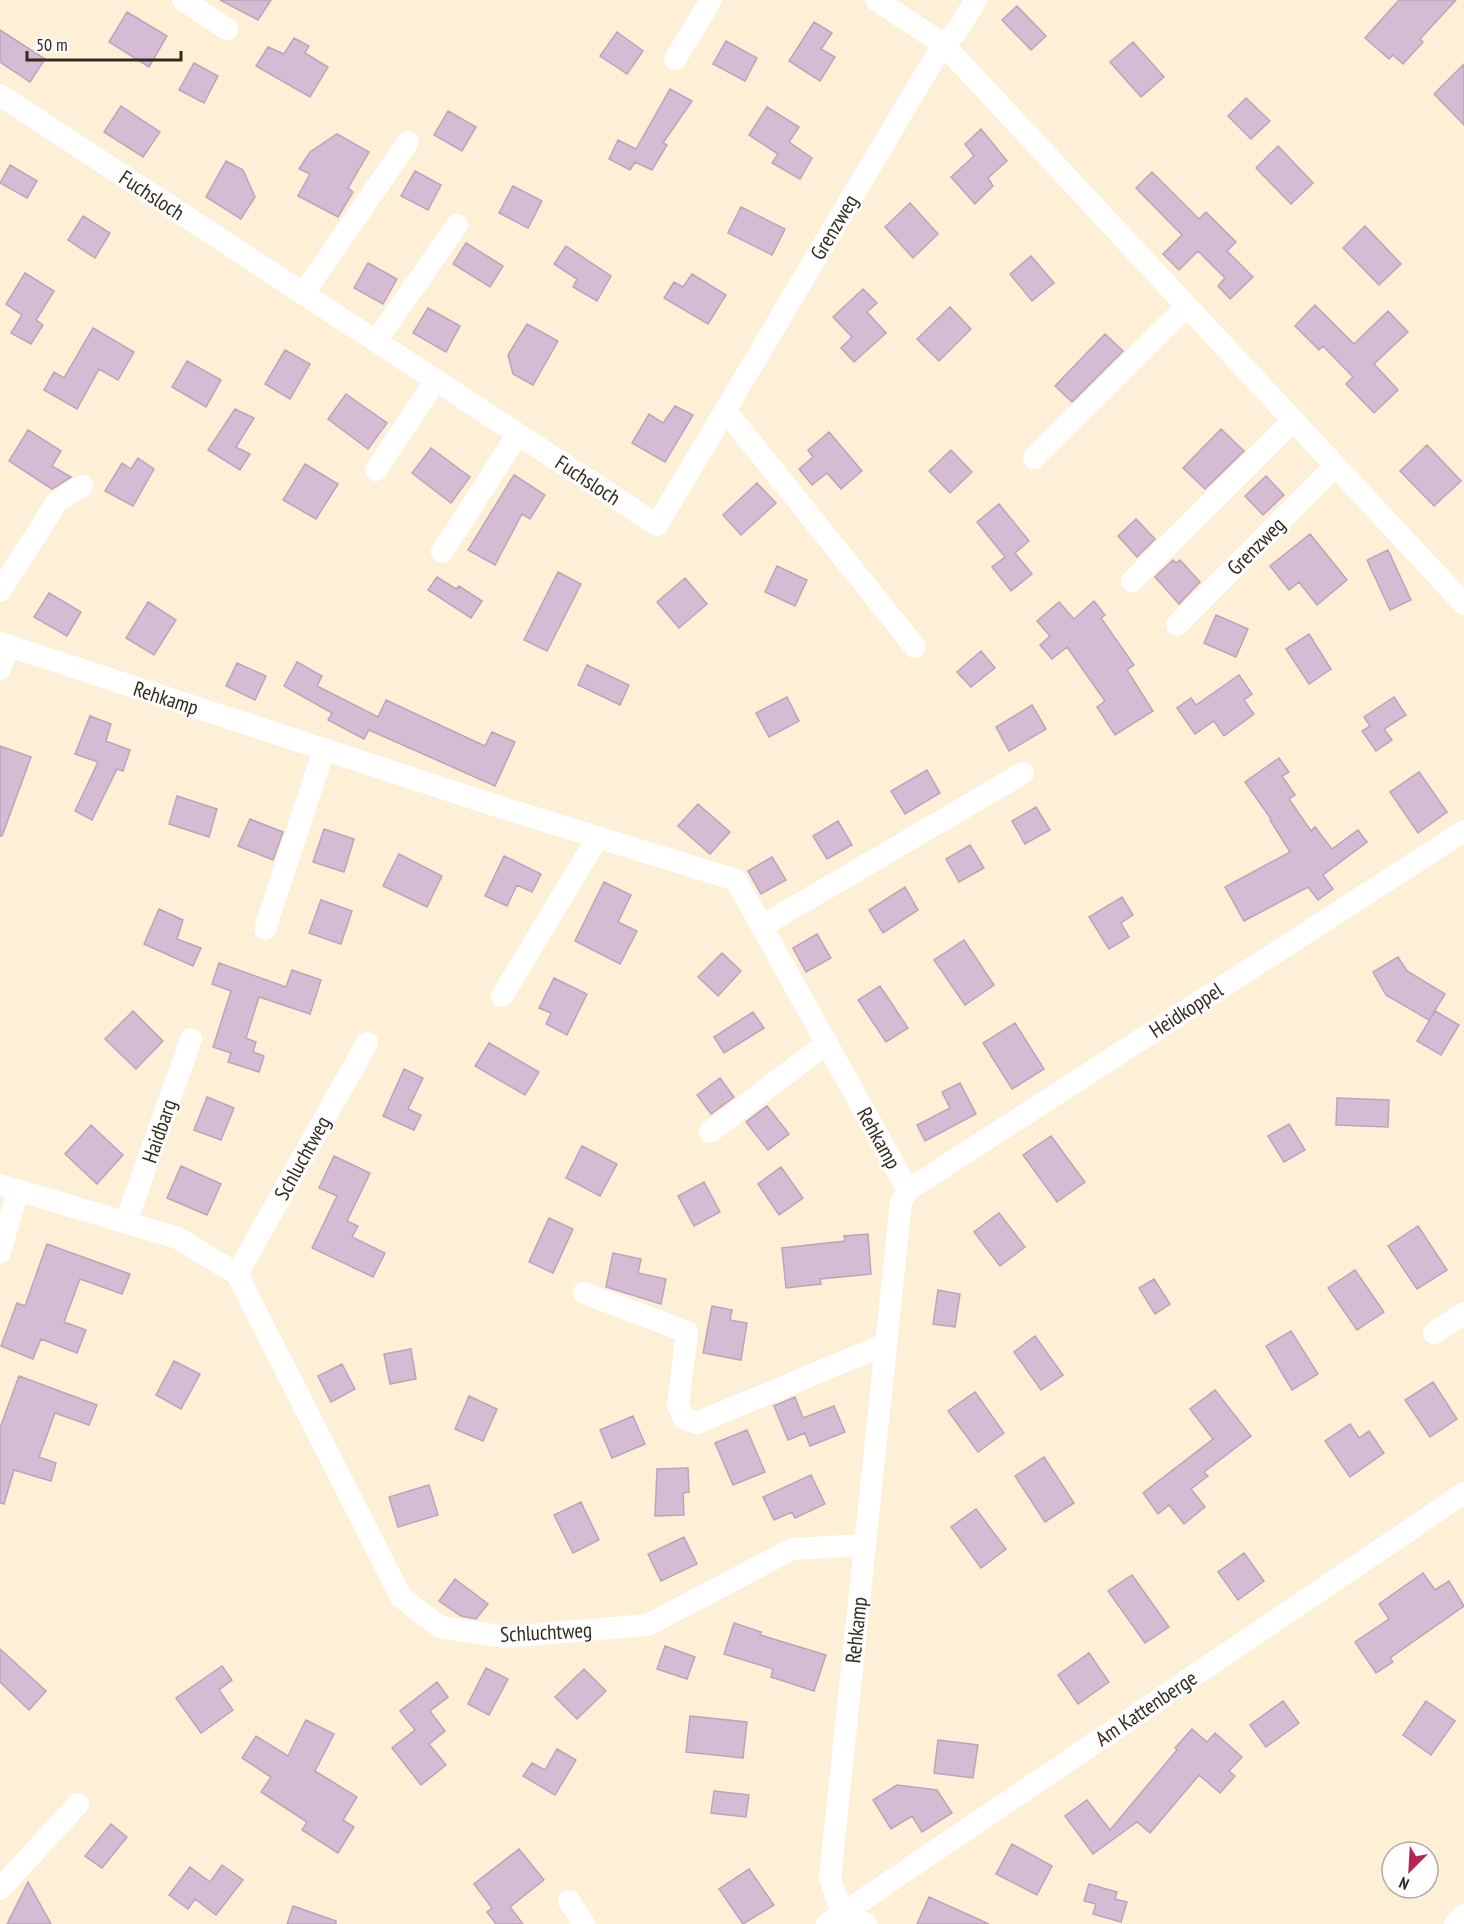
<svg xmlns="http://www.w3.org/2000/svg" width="1464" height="1924" font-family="'PT Sans Narrow',sans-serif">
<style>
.building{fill:#d6bbd4;stroke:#bea3bb;stroke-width:1.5}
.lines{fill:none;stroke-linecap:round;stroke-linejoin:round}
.street{stroke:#fff;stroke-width:22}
.labels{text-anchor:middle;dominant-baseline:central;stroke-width:4.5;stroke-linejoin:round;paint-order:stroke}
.street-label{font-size:21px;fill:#322c20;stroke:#fefefe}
</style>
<rect width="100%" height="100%" fill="#fdf0d6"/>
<path class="building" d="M 220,0 L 271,0 L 258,20 Z
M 1399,0 L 1456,0 L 1420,39 L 1423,42 L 1403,64 L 1393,55 L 1389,59 L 1365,38 Z
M 1017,6 L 1046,36 L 1031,50 L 1002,20 Z
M 127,12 L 167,36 L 149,67 L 109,42 Z
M 814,22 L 832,33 L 821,49 L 835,57 L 820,81 L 789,61 Z
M 0,30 L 45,59 L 30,82 L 0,62 Z
M 617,32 L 643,51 L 627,74 L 600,56 Z
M 294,38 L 309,46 L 305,53 L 328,67 L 310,97 L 256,66 L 268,47 L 284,54 Z
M 726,41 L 757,58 L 745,81 L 713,64 Z
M 1133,42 L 1164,77 L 1141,97 L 1110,62 Z
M 194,63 L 218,76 L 204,103 L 179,90 Z
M 1464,64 L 1464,125 L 1434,94 Z
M 670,89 L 692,101 L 663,143 L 667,145 L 652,170 L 635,162 L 630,170 L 609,159 L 618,140 L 636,149 Z
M 1246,98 L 1270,121 L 1251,139 L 1228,116 Z
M 121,106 L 160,132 L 143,157 L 104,132 Z
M 767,107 L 799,127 L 789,142 L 812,158 L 800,179 L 772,163 L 778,154 L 749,135 Z
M 448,111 L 476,127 L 462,151 L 434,135 Z
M 981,129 L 1007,161 L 988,178 L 993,186 L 975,204 L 951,177 L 974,156 L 965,144 Z
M 337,134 L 369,152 L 348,188 L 353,192 L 338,217 L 298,196 L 310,174 L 299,169 L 310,152 Z
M 1278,146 L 1313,183 L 1291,204 L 1256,168 Z
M 226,161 L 243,170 L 255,197 L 241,219 L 206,197 Z
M 10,165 L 37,181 L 27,198 L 0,183 Z
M 415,171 L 441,185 L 428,210 L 401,196 Z
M 1152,172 L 1199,219 L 1206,212 L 1236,242 L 1227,251 L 1253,277 L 1230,299 L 1218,286 L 1225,278 L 1198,251 L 1179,270 L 1163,254 L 1182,235 L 1136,188 Z
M 513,186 L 542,201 L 528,228 L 499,213 Z
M 910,203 L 938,234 L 913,258 L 885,227 Z
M 741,207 L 785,229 L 772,255 L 728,233 Z
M 83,216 L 110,233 L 95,258 L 68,240 Z
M 1365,226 L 1401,264 L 1379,285 L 1343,248 Z
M 466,243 L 503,266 L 490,287 L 453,264 Z
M 566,246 L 611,276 L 597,301 L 573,287 L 577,279 L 554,264 Z
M 1031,256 L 1054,283 L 1032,301 L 1010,274 Z
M 368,263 L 397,279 L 383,304 L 354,288 Z
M 25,273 L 54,291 L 36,320 L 43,325 L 31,344 L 11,333 L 22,315 L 6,304 Z
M 692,274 L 726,295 L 708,324 L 664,298 L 674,282 L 683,287 Z
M 863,289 L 877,303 L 867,312 L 886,333 L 854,362 L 841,348 L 852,337 L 833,317 Z
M 1315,305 L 1354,344 L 1388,311 L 1408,332 L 1374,364 L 1398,390 L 1374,413 L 1346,384 L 1353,377 L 1323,346 L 1319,350 L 1295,326 Z
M 950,307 L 971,329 L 939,361 L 917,339 Z
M 428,308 L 460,326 L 446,352 L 413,333 Z
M 527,324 L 558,341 L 533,385 L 513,374 L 508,355 Z
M 93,328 L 134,352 L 118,380 L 99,369 L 77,409 L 44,390 L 54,372 L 64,378 Z
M 1105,334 L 1123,351 L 1072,402 L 1055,386 Z
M 285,350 L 310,364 L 290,399 L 265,384 Z
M 187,361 L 221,380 L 206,407 L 172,387 Z
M 346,394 L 387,423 L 368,449 L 328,419 Z
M 675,406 L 693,415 L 665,462 L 632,443 L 649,414 L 663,423 Z
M 235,409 L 254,418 L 236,447 L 250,454 L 240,470 L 208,450 Z
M 1221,429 L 1244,451 L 1205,489 L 1183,468 Z
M 28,430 L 61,451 L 52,466 L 71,477 L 52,489 L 9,461 Z
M 829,432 L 862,471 L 841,489 L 827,473 L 812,485 L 799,469 L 813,457 L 808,450 Z
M 1427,445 L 1461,481 L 1434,506 L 1400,471 Z
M 431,448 L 470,477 L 451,503 L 412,473 Z
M 951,450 L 972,472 L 950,493 L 929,471 Z
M 138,458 L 154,469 L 133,506 L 105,491 L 122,463 L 131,469 Z
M 305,464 L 338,484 L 316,519 L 283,500 Z
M 514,475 L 545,495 L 530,519 L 522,514 L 495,565 L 468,550 Z
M 1266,476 L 1284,495 L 1263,515 L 1245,496 Z
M 757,483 L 776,503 L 741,535 L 723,515 Z
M 999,504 L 1029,541 L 1015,553 L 1032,574 L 1011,591 L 992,567 L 1005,557 L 977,522 Z
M 1136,519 L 1155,539 L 1137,557 L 1118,536 Z
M 1310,534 L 1347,580 L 1317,605 L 1299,582 L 1289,590 L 1270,566 Z
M 1388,550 L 1411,600 L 1390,610 L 1367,560 Z
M 1173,560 L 1176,563 L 1180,560 L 1200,582 L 1179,604 L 1155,577 Z
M 777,566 L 807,580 L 795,606 L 765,592 Z
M 558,572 L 581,584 L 547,651 L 524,640 Z
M 437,577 L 456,589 L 459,586 L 482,601 L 471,618 L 428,590 Z
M 685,578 L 707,604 L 679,628 L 657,602 Z
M 49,593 L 81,612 L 67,636 L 34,617 Z
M 1094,601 L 1105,615 L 1101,618 L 1134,665 L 1127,670 L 1153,711 L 1115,735 L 1097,707 L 1105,701 L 1067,647 L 1052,659 L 1040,645 L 1050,636 L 1037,621 L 1059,602 L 1074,619 Z
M 148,602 L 176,620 L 154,655 L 126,638 Z
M 1216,615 L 1248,629 L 1236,657 L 1204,643 Z
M 1309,634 L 1331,669 L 1309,684 L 1286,649 Z
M 981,651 L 995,668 L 971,687 L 957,672 Z
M 297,662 L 322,676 L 317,686 L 378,717 L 386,700 L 485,746 L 492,732 L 515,742 L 495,786 L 369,730 L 364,739 L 328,720 L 332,713 L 284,686 Z
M 237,663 L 266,676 L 255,700 L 226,686 Z
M 587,665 L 629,685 L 620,705 L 578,685 Z
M 1239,675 L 1252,694 L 1244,700 L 1254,714 L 1224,736 L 1214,721 L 1195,734 L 1177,708 L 1191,698 L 1196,705 Z
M 787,697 L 799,721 L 769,737 L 756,713 Z
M 1394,697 L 1406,715 L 1384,729 L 1392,740 L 1376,751 L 1362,731 L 1370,726 L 1364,717 Z
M 1032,705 L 1046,729 L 1009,751 L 996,727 Z
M 90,716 L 111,724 L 106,741 L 130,750 L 123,771 L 117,769 L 92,820 L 75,811 L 98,762 L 75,754 Z
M 0,746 L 31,757 L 2,836 L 0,836 Z
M 1279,758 L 1289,772 L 1282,776 L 1295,795 L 1289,799 L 1311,831 L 1315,827 L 1332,849 L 1358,830 L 1367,842 L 1323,875 L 1333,889 L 1318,900 L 1308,887 L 1244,921 L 1225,887 L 1290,852 L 1270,820 L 1271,819 L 1245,782 Z
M 927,770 L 940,793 L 905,814 L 891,791 Z
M 1419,772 L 1447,812 L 1418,833 L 1390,792 Z
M 177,796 L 217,809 L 209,837 L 169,824 Z
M 698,804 L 730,832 L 710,854 L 678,826 Z
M 1036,807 L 1050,830 L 1025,844 L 1012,821 Z
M 250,819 L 283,832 L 273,860 L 238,846 Z
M 838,821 L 852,845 L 827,859 L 813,836 Z
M 324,829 L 354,839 L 344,872 L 313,862 Z
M 970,845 L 984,868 L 959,882 L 946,859 Z
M 399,854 L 442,876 L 427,907 L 383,886 Z
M 504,856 L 541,874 L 532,892 L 517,885 L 507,906 L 485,896 Z
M 772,857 L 786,880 L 761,894 L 748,871 Z
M 604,882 L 631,895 L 618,922 L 637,931 L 620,964 L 575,941 Z
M 905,887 L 918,910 L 883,933 L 869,910 Z
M 1122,897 L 1133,915 L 1121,923 L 1129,937 L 1109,949 L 1089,917 Z
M 321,900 L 352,911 L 341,944 L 309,933 Z
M 159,909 L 183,920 L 177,939 L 201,948 L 193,966 L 144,944 Z
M 817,934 L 831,958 L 806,972 L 793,948 Z
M 964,940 L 994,985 L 965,1005 L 934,960 Z
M 722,953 L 741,971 L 718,996 L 698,977 Z
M 1398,957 L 1407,971 L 1445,994 L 1429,1020 L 1386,995 L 1373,972 Z
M 219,963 L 286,987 L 292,970 L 321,980 L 310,1014 L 259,997 L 246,1038 L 256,1042 L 253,1052 L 264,1056 L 259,1072 L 228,1062 L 231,1053 L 213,1047 L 231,991 L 212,984 Z
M 554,978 L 587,994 L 567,1035 L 546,1024 L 551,1013 L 539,1008 Z
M 880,986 L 908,1028 L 886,1042 L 858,1000 Z
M 133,1011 L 163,1041 L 136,1069 L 105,1039 Z
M 1435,1011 L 1459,1025 L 1441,1055 L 1417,1041 Z
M 753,1012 L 764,1028 L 724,1053 L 714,1037 Z
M 1015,1023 L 1044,1069 L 1012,1089 L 983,1043 Z
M 489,1043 L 539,1072 L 525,1095 L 475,1066 Z
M 404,1069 L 423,1078 L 408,1109 L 421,1115 L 414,1130 L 383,1116 Z
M 720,1078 L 734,1097 L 711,1114 L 697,1095 Z
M 960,1083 L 976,1114 L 925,1141 L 917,1125 L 950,1108 L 942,1092 Z
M 207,1097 L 234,1108 L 221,1140 L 194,1130 Z
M 1337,1098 L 1389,1100 L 1388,1127 L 1336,1125 Z
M 767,1106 L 789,1134 L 768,1150 L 746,1122 Z
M 1289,1124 L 1305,1150 L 1284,1162 L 1268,1136 Z
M 91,1125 L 123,1155 L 97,1184 L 65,1154 Z
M 1051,1136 L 1085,1182 L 1057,1202 L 1023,1155 Z
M 582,1146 L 617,1164 L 600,1196 L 566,1178 Z
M 334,1156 L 370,1173 L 347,1221 L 358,1226 L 352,1237 L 385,1253 L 373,1277 L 312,1248 L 337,1196 L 319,1188 Z
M 181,1166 L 221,1184 L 207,1215 L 167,1198 Z
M 781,1167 L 803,1198 L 779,1215 L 758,1184 Z
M 704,1182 L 720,1212 L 694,1226 L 678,1196 Z
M 999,1213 L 1025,1247 L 1000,1266 L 974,1232 Z
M 549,1218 L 573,1229 L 553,1273 L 529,1262 Z
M 1418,1226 L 1447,1270 L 1417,1289 L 1388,1246 Z
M 868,1234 L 871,1274 L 820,1279 L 821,1284 L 786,1288 L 782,1248 L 845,1241 L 844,1236 Z
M 47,1244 L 130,1274 L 122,1294 L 80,1279 L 64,1322 L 86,1330 L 77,1353 L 41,1339 L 33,1359 L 1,1346 L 17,1303 L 25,1306 Z
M 613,1253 L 641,1259 L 638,1273 L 666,1279 L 661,1304 L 606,1287 Z
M 1355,1270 L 1384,1312 L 1357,1330 L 1328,1288 Z
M 1154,1279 L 1170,1304 L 1155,1314 L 1139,1288 Z
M 938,1290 L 960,1294 L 955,1327 L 933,1324 Z
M 712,1306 L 732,1310 L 730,1320 L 747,1323 L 741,1360 L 703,1353 Z
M 1291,1331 L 1318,1374 L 1292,1390 L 1266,1346 Z
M 1035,1336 L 1063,1375 L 1041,1390 L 1014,1352 Z
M 411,1349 L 416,1379 L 390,1384 L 384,1354 Z
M 174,1361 L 200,1374 L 181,1409 L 156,1395 Z
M 342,1364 L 355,1389 L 331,1402 L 318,1376 Z
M 19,1376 L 97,1405 L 89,1425 L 55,1413 L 39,1457 L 56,1463 L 51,1481 L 14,1470 L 4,1504 L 0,1503 L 0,1428 Z
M 1433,1382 L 1457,1419 L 1430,1437 L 1405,1400 Z
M 1215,1390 L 1251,1436 L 1204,1472 L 1208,1476 L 1191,1489 L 1205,1507 L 1184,1524 L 1169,1505 L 1158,1514 L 1143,1493 L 1213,1439 L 1190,1409 Z
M 975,1392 L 1004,1433 L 978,1452 L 948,1411 Z
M 469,1396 L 497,1409 L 483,1441 L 455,1429 Z
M 795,1397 L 803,1418 L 834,1406 L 845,1432 L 810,1446 L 805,1433 L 788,1440 L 774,1406 Z
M 633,1416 L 645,1444 L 612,1458 L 600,1430 Z
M 1350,1424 L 1359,1438 L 1369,1431 L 1384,1453 L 1350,1477 L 1325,1441 Z
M 747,1430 L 765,1472 L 733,1485 L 715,1443 Z
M 1044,1457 L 1074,1503 L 1045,1522 L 1015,1476 Z
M 688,1468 L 689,1492 L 683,1493 L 684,1515 L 655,1516 L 657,1469 Z
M 811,1475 L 825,1504 L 795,1518 L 792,1512 L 774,1520 L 763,1497 Z
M 429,1485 L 438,1515 L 398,1527 L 389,1497 Z
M 581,1502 L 599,1540 L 573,1553 L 554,1515 Z
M 976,1509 L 1006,1549 L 981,1568 L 951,1527 Z
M 684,1537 L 697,1564 L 661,1581 L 648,1554 Z
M 1244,1553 L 1264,1581 L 1238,1600 L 1218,1572 Z
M 1423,1573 L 1435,1590 L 1449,1581 L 1464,1606 L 1390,1658 L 1393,1662 L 1376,1673 L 1355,1642 L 1389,1619 L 1379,1604 Z
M 1132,1575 L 1169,1627 L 1145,1643 L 1108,1591 Z
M 455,1579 L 488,1604 L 476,1619 L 461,1616 L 439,1601 Z
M 734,1623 L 761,1632 L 760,1635 L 826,1655 L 814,1691 L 771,1677 L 773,1669 L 724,1654 Z
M 665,1646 L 695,1657 L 687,1679 L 657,1669 Z
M 0,1649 L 46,1691 L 29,1710 L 0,1682 Z
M 1089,1653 L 1109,1682 L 1078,1704 L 1058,1675 Z
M 222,1666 L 232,1680 L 219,1690 L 233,1710 L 201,1733 L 176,1698 Z
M 486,1668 L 508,1679 L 489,1715 L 468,1704 Z
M 584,1669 L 606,1691 L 577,1719 L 555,1697 Z
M 437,1682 L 448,1697 L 430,1711 L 445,1731 L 429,1744 L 446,1765 L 421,1785 L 392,1748 L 415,1730 L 400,1711 Z
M 1283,1701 L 1299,1723 L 1266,1747 L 1250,1725 Z
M 1426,1701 L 1455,1721 L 1431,1755 L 1403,1735 Z
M 690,1716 L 747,1722 L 743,1758 L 686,1752 Z
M 306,1720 L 334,1734 L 315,1771 L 357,1797 L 343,1820 L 354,1827 L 338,1853 L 302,1830 L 307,1822 L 261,1792 L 271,1777 L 242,1758 L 256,1736 L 288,1756 Z
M 1192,1729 L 1207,1742 L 1215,1733 L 1242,1757 L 1229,1771 L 1235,1776 L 1220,1793 L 1199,1775 L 1150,1833 L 1137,1822 L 1093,1854 L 1065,1816 L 1087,1800 L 1110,1830 L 1177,1750 L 1175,1748 Z
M 938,1740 L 978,1745 L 973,1778 L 934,1773 Z
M 557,1749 L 576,1760 L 555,1795 L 523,1776 L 532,1763 L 545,1770 Z
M 897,1785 L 937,1790 L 952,1813 L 922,1832 L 912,1816 L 891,1829 L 873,1800 Z
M 714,1791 L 749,1795 L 746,1817 L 711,1813 Z
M 111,1824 L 127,1837 L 102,1868 L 85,1856 Z
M 1012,1844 L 1052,1866 L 1037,1895 L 996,1874 Z
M 519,1849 L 544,1880 L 510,1907 L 523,1924 L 496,1924 L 487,1912 L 492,1908 L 474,1884 Z
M 222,1865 L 243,1880 L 216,1915 L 195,1899 L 188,1909 L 169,1895 L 190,1867 L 210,1882 Z
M 749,1869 L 774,1905 L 743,1924 L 719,1889 Z
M 28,1882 L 51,1924 L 7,1924 Z
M 1089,1884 L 1117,1892 L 1115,1899 L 1127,1902 L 1121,1922 L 1093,1914 L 1096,1904 L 1084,1901 Z
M 929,1897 L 989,1924 L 917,1924 Z
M 293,1906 L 336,1921 L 336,1924 L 287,1924 Z"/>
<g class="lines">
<path class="street" d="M 183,0 L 227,29
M 876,0 L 943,44 L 1464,604
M 675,59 L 711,0
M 0,95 L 657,525 L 943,44 L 957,31 L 976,0
M 303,294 L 408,142
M 376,341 L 457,225
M 725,410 L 915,647
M 1034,458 L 1187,306
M 376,470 L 436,380
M 442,552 L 518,434
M 1132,581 L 1293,421
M 0,591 L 57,502 L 82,486
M 1177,625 L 1335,466
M 0,643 L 500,807 L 736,880 L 908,1190
M 0,669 L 8,646
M 762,926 L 1023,773
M 265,929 L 324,749
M 502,996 L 598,837
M 710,1132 L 827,1043
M 0,1185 L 178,1238 L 237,1274 L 401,1597 L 440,1627 L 506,1637 L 648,1625 L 792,1549 L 865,1545
M 126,1222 L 191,1039
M 0,1252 L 18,1190
M 237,1274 L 367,1043
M 584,1293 L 687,1332 L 678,1405 L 684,1418 L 697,1423 L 886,1344
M 1434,1333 L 1464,1313
M 0,1889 L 78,1804
M 569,1901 L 584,1924
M 827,1924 L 1464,1493
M 866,1924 L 842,1914 L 830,1878 L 901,1202 L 908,1190 L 1464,831
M 1455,1924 L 1464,1915"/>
</g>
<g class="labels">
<g class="street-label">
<text transform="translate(152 195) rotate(33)">Fuchsloch</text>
<text transform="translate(834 227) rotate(-59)">Grenzweg</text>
<text transform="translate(588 480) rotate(33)">Fuchsloch</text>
<text transform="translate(1256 546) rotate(-45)">Grenzweg</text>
<text transform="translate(166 698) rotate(18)">Rehkamp</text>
<text transform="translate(1186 1010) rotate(-33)">Heidkoppel</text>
<text transform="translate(159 1131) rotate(-71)">Haidbarg</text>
<text transform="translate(879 1138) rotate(61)">Rehkamp</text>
<text transform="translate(302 1158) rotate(-61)">Schluchtweg</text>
<text transform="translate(856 1630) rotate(-84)">Rehkamp</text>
<text transform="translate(546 1632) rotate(-3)">Schluchtweg</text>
<text transform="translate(1146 1708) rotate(-34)">Am Kattenberge</text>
</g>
</g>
<g transform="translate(1410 1870) rotate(204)"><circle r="28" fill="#fefefe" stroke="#acaaa5" stroke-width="1.5"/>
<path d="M0-4.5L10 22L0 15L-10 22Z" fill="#b42454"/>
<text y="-9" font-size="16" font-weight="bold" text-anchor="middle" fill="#322c20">N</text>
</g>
<path d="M27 51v9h154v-9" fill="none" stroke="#322c20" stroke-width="3"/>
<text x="36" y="51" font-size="18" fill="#322c20" stroke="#fefefe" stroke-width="4.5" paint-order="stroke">50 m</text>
</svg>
